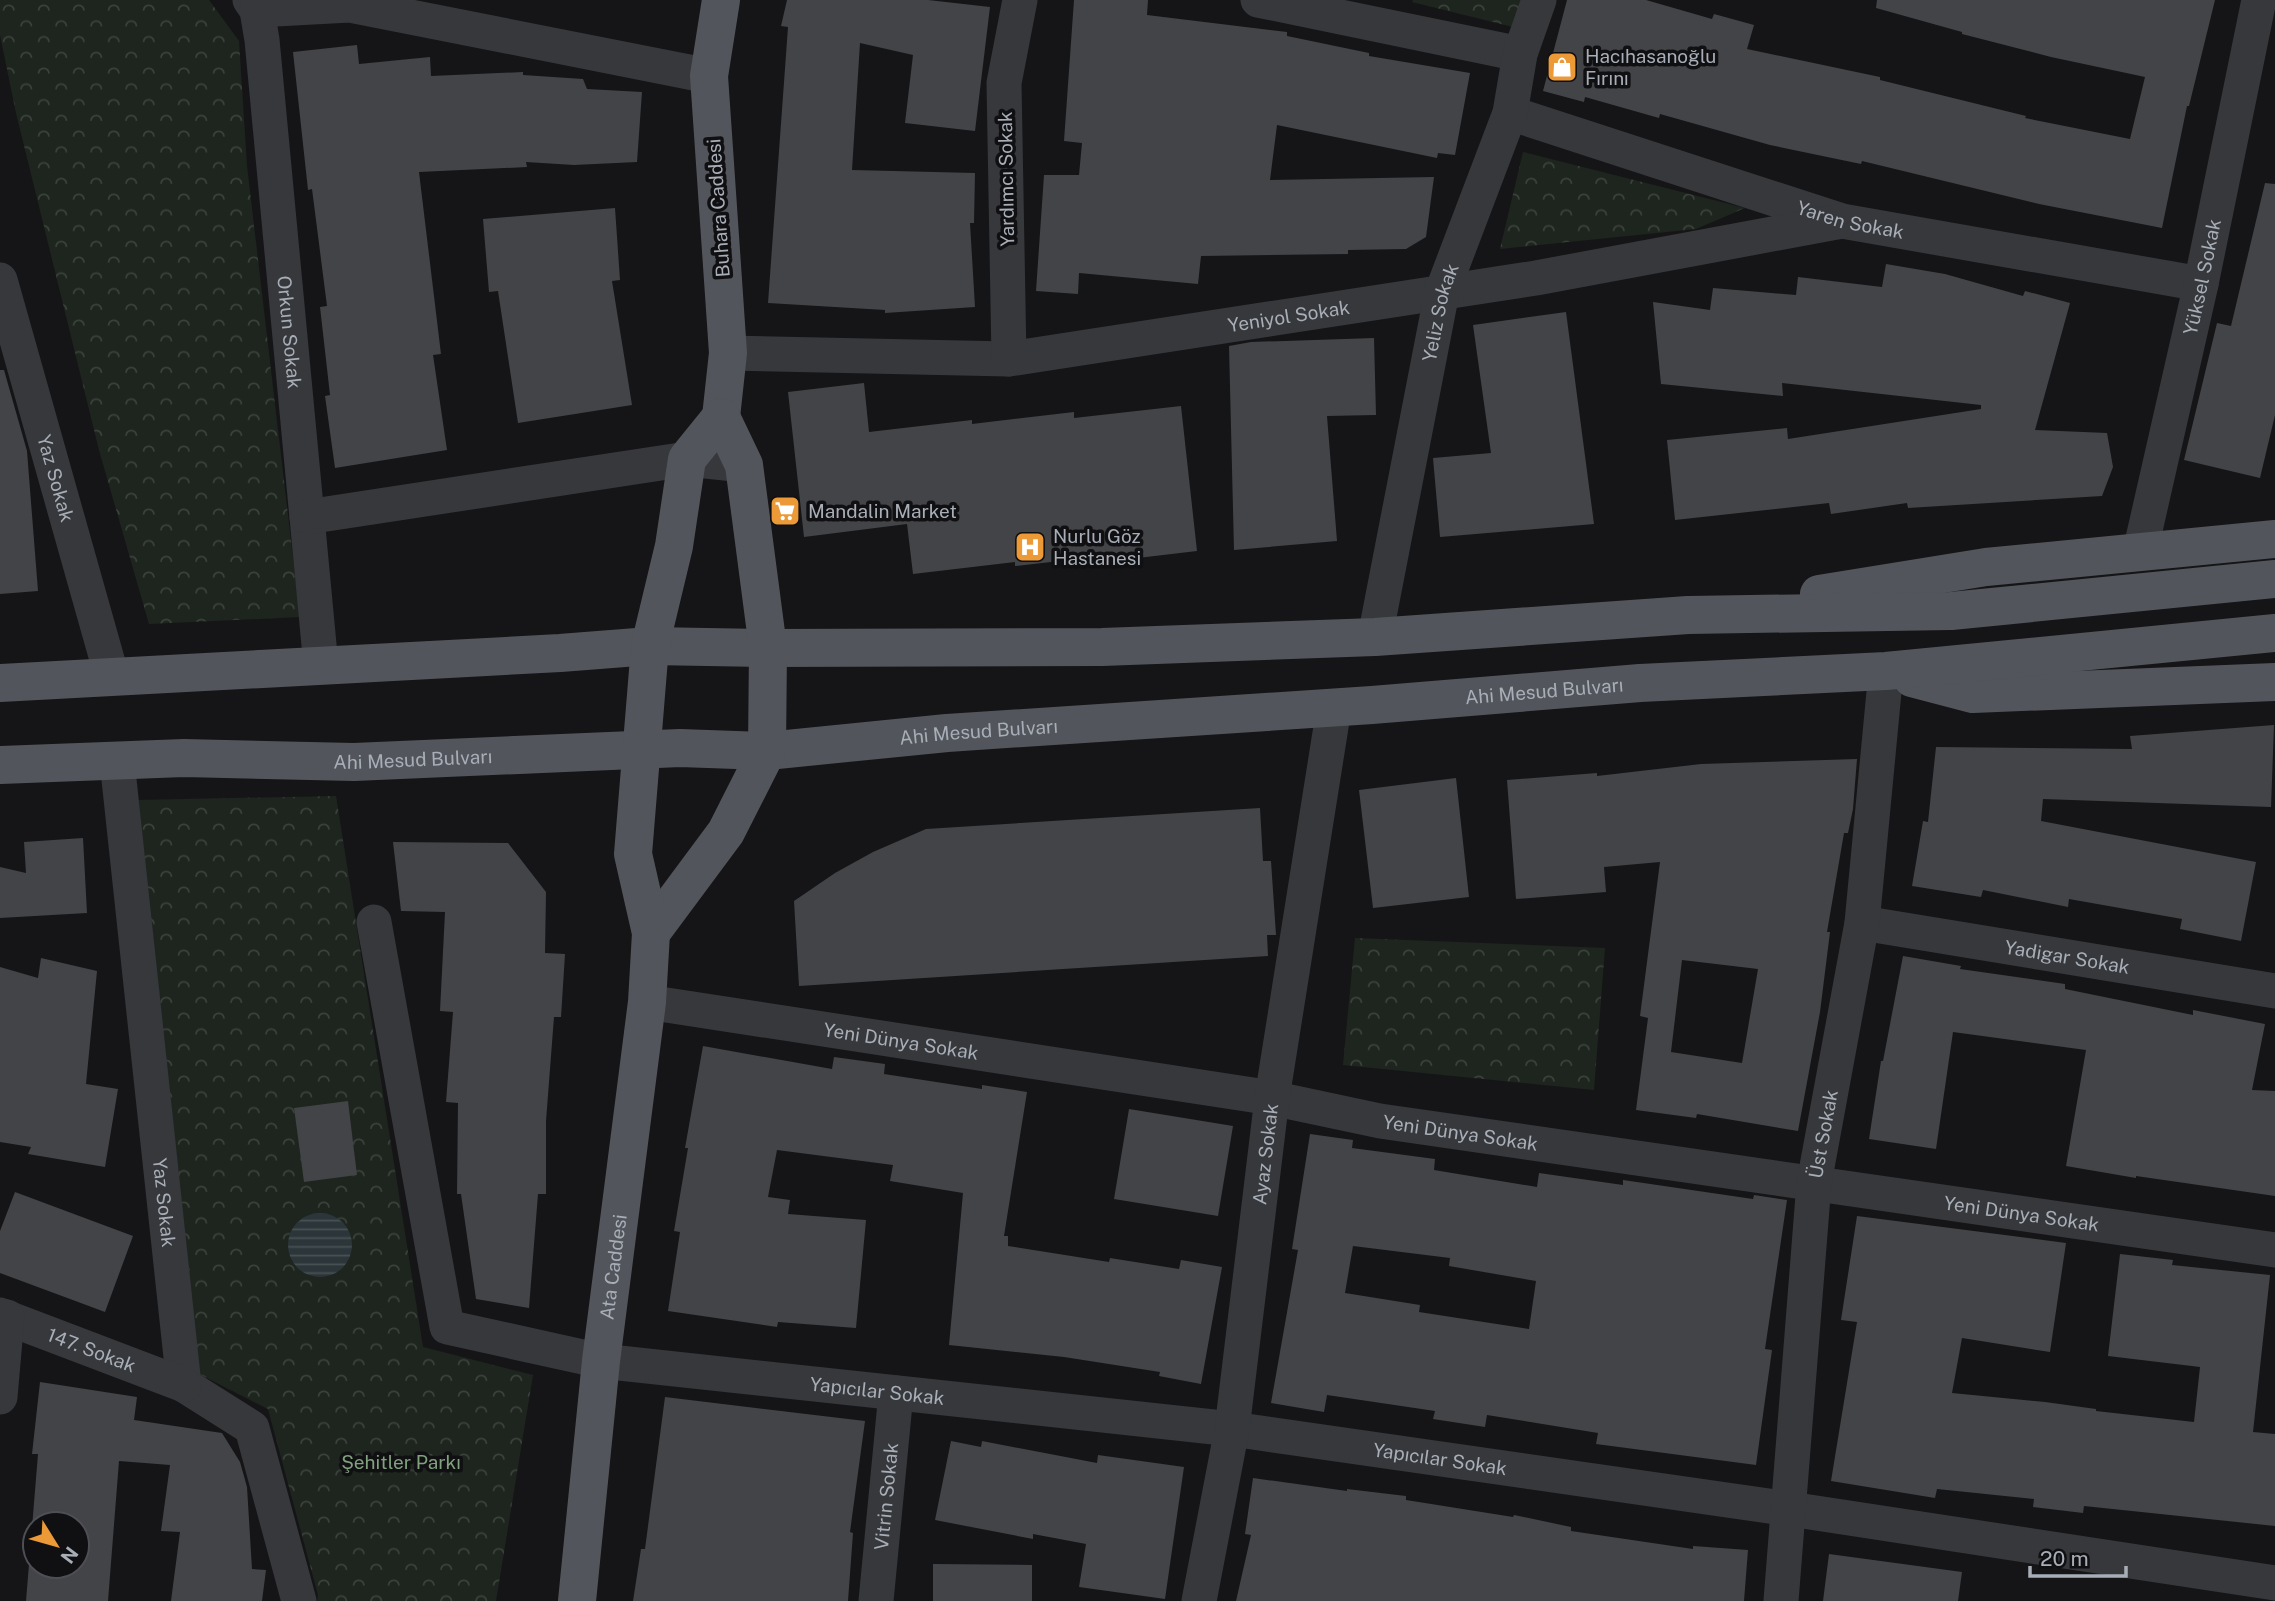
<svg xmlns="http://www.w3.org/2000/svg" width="2275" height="1601" font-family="'Public Sans',sans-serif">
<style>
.park{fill:url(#park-crowns)}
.water{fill:url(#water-rules)}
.building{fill:#424447;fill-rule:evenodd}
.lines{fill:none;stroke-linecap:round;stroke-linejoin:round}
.minor{stroke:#36383c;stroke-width:35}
.major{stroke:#52555b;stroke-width:38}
.labels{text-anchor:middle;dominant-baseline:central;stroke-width:7;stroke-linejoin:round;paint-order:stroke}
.poi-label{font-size:19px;fill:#a8aeb7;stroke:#101012;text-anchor:start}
.street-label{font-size:19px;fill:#a8aeb7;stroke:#101012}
.park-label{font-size:19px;fill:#81a17f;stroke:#101012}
</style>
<defs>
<pattern id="park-crowns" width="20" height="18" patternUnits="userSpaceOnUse" patternTransform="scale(1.75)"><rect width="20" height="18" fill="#1d251e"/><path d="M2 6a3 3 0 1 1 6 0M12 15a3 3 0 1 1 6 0" fill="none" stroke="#3b423c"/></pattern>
<pattern id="water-rules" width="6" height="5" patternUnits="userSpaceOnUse" patternTransform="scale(1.75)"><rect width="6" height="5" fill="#2c363a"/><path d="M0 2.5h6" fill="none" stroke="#485154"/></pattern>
</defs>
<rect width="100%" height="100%" fill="#151517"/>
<path class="park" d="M 0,0 L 209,0 L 239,41 L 247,166 L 300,617 L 149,624 L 99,450 L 16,113 L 0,35 Z
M 1413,0 L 1524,0 L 1517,28 L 1412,2 Z
M 1523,152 L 1745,208 L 1696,229 L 1500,249 Z
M 336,796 L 423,1347 L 533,1375 L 496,1601 L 317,1601 L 318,1595 L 268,1409 L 197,1373 L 155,1000 L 139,800 Z
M 1355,938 L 1605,948 L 1594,1090 L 1343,1065 Z"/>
<path class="water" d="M288 1245a32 32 0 1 1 64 0a32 32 0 1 1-64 0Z"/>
<path class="building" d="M 787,0 L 928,0 L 990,7 L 975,131 L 905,123 L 913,55 L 860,43 L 852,170 L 975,173 L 974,223 L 970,223 L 975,307 L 885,313 L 885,310 L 768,303 L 788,27 L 781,26 Z
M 1074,0 L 1148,0 L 1147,15 L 1287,32 L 1287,36 L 1369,53 L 1369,56 L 1470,73 L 1455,155 L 1438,153 L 1437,158 L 1277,125 L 1270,180 L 1434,177 L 1426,237 L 1406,249 L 1348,250 L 1348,254 L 1201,256 L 1198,284 L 1079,273 L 1078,294 L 1036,291 L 1044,175 L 1079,175 L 1082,143 L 1064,141 Z
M 1567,0 L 1646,0 L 1712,19 L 1714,14 L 1754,25 L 1747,49 L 1880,77 L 1880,80 L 2026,116 L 2025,118 L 2130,139 L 2145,77 L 2051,57 L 1962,34 L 1962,32 L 1876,8 L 1877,0 L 2215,0 L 2189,106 L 2187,106 L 2162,228 L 2039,204 L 1862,161 L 1861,164 L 1770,145 L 1660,114 L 1659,118 L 1585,97 L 1584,102 L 1543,91 Z
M 357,45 L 359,64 L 430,57 L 431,76 L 523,72 L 523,75 L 583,79 L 587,89 L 642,92 L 637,162 L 574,165 L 526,162 L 527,167 L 419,172 L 441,354 L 433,355 L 447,450 L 335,468 L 325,396 L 330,395 L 320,307 L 327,306 L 312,189 L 308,190 L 293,52 Z
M 2265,183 L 2275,184 L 2275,415 L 2260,478 L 2184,460 L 2217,323 L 2231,326 Z
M 615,208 L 620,280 L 612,281 L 632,405 L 518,423 L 498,291 L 489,292 L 483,219 Z
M 1886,264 L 1945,274 L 2023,296 L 2025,291 L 2070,303 L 2035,430 L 2107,433 L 2113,467 L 2102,496 L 1908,508 L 1907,503 L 1831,514 L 1829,503 L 1675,520 L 1667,440 L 1787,428 L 1788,439 L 1981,409 L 1981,405 L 1782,383 L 1783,396 L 1661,384 L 1653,302 L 1710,310 L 1713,288 L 1796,295 L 1798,277 L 1882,287 Z
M 1566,312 L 1594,524 L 1440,537 L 1433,458 L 1491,453 L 1473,325 Z
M 1374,338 L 1376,415 L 1327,416 L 1337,541 L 1234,550 L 1229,346 L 1251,342 Z
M 0,370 L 4,370 L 27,451 L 38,591 L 0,594 Z
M 864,383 L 869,432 L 972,420 L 972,424 L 1074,412 L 1074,418 L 1181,406 L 1197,551 L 1121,560 L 1121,554 L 1015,566 L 1015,562 L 913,574 L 907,524 L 804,537 L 788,392 Z
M 2274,725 L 2271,807 L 2043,799 L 2041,821 L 2256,862 L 2241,941 L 2180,929 L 2182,919 L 2069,899 L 2068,907 L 1983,890 L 1981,897 L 1912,886 L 1923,821 L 1928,822 L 1936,747 L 2132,749 L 2130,736 Z
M 1857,759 L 1853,809 L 1848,833 L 1844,833 L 1827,932 L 1830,932 L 1820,1012 L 1798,1131 L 1697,1114 L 1696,1118 L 1636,1110 L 1648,1018 L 1640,1016 L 1660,862 L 1604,867 L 1606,892 L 1516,899 L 1507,780 L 1597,773 L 1597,776 L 1701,764 ZM 1682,960 L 1758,969 L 1742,1063 L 1671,1052 Z
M 1456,778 L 1469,897 L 1373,908 L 1359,790 Z
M 1260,808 L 1263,861 L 1271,861 L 1276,935 L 1267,935 L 1268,956 L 799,986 L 794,901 L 835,873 L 873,852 L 926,829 Z
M 83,838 L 87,913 L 0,918 L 0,867 L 26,873 L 24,842 Z
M 393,842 L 508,843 L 546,892 L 545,953 L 565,954 L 561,1017 L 554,1017 L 546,1121 L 546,1194 L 538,1194 L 529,1308 L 476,1299 L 461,1194 L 457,1194 L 458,1103 L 446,1102 L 453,1012 L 440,1011 L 445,912 L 401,911 Z
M 1903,956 L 1961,966 L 1960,969 L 2065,984 L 2065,989 L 2193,1015 L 2193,1010 L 2265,1024 L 2252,1090 L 2275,1091 L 2275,1196 L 2136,1176 L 2136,1178 L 2066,1166 L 2086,1050 L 1953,1032 L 1936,1149 L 1869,1139 L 1881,1061 L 1883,1061 Z
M 41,958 L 97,971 L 86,1084 L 118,1089 L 105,1167 L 28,1154 L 31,1147 L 0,1142 L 0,967 L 38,978 Z
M 703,1046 L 832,1069 L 834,1057 L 885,1064 L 884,1074 L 982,1089 L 982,1085 L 1027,1092 L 1004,1236 L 1008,1236 L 1008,1246 L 1109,1262 L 1110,1258 L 1179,1269 L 1181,1260 L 1222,1267 L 1201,1384 L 1159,1376 L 1160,1372 L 1064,1357 L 949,1345 L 963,1193 L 890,1181 L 893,1165 L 777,1150 L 768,1197 L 790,1200 L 788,1214 L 866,1220 L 856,1328 L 778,1322 L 777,1327 L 668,1311 L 680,1232 L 674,1231 L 688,1148 L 685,1148 Z
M 348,1101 L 357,1175 L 304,1182 L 294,1108 Z
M 1129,1109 L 1233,1126 L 1218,1216 L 1114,1199 Z
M 1310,1134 L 1353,1140 L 1352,1148 L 1435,1159 L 1434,1170 L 1537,1187 L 1539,1173 L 1623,1185 L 1623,1180 L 1753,1199 L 1754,1195 L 1787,1200 L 1765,1349 L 1772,1350 L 1756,1465 L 1596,1444 L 1598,1433 L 1487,1415 L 1485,1427 L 1433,1419 L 1435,1411 L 1327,1395 L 1324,1412 L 1271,1403 L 1298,1250 L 1292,1249 ZM 1353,1246 L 1450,1258 L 1449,1266 L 1536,1281 L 1529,1329 L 1419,1312 L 1420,1305 L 1345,1293 Z
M 15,1192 L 133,1236 L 105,1312 L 0,1273 L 0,1231 Z
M 1857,1216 L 2066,1243 L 2050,1352 L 1962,1338 L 1952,1393 L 2045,1402 L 2096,1409 L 2096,1411 L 2194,1422 L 2200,1367 L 2108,1356 L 2120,1254 L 2173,1260 L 2172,1265 L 2270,1275 L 2253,1432 L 2275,1434 L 2275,1526 L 2084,1506 L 2083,1513 L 2033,1507 L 2034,1499 L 1937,1489 L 1935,1498 L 1831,1481 L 1857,1322 L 1841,1320 Z
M 40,1382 L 137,1397 L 134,1420 L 222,1433 L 240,1462 L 247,1487 L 252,1569 L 266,1570 L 262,1601 L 171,1601 L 180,1532 L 161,1531 L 170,1465 L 119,1461 L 108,1601 L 26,1601 L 38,1454 L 32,1454 ZM 35,1524 L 77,1524 L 77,1566 L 35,1566 Z
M 665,1397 L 865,1421 L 850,1532 L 853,1533 L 848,1601 L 633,1601 L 641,1549 L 645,1549 Z
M 951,1441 L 981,1447 L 982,1441 L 1097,1463 L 1098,1455 L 1184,1467 L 1165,1599 L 1079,1587 L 1086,1544 L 1033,1534 L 1033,1539 L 935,1520 Z
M 1253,1478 L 1347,1491 L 1347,1489 L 1406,1496 L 1406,1500 L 1513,1517 L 1514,1515 L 1571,1527 L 1571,1531 L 1693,1549 L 1693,1546 L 1748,1550 L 1744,1601 L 1236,1601 L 1251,1535 L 1245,1534 Z
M 1829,1554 L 1962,1572 L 1958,1601 L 1823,1601 Z
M 933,1564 L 1032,1565 L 1032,1601 L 933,1601 Z"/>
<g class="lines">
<g class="minor">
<path id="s1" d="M 250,0 L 257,10 L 262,40 L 321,666"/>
<path d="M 1258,0 L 1520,54"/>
<path d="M 257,10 L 350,5 L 709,76"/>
<path id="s2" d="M 1510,113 L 1842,221 L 2201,284"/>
<path id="s3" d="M 0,280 L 112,677"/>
<path id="s4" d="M 728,353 L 1009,359 L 1536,278 L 1842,221"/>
<path d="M 1009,359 L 1004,83 L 1020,0"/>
<path d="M 307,517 L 687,459 L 744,465"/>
<path id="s5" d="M 2140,552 L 2201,284 L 2259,0"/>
<path id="s6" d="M 1375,637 L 1442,292 L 1510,113 L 1520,54 L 1539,0"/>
<path id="s7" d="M 117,761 L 184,1385 L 252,1428 L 299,1601"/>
<path id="s8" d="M 374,922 L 447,1327 L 601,1361 L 1232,1429 L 1790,1509 L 2275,1583"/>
<path id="s9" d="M 1862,923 L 2275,991"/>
<path id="s10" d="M 647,1002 L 1272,1098 L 1380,1121 L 2275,1250"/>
<path id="s11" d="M 0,1315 L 184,1385"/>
<path d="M 0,1397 L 7,1317"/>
<path id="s12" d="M 876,1601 L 896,1393"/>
<path id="s13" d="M 1199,1601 L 1232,1429 L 1272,1098 L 1334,708"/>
<path id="s14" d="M 1781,1601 L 1814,1183 L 1862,923 L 1886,671"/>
</g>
<g class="major">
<path d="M 721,417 L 728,353 L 709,76 L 721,0"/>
<path d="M 1819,594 L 1986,567 L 2275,539"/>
<path d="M 1912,678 L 1973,694 L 2275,682"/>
<path d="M 0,683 L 560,653 L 650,646 L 768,648 L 1102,647 L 1375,637 L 1688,615 L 1951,611 L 2275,579"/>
<path id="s15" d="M 0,765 L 184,758 L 354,762 L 680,748 L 767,751 L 947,733 L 1372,705 L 1640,683 L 1886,671 L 2275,633"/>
<path d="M 651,933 L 726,832 L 767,751 L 768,648 L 744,465 L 721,417"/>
<path id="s16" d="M 577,1601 L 601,1361 L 647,1002 L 651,933 L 633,854 L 650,646 L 674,546 L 687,459 L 721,417"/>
</g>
</g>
<defs>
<g id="shop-square" transform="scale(1.575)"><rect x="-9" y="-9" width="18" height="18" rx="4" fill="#ec9938" stroke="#101012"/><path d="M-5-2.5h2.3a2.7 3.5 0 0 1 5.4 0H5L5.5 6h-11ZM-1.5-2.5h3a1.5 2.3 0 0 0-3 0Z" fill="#fff"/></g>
<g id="supermarket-square" transform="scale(1.575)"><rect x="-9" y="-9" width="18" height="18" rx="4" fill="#ec9938" stroke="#101012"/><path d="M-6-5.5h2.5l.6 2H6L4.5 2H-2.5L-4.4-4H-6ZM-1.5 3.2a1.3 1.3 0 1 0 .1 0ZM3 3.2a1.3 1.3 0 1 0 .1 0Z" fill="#fff"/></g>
<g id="hospital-square" transform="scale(1.575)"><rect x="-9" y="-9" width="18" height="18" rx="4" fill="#ec9938" stroke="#101012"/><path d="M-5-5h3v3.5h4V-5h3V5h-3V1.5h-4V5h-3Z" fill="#fff"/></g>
</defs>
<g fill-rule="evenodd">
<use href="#shop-square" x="1562" y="67"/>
<use href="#supermarket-square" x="785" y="511"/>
<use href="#hospital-square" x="1030" y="547"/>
</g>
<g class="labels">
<g class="poi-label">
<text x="1585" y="56">Hacıhasanoğlu<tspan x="1585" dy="22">Fırını</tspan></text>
<text x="808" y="511">Mandalin Market</text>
<text x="1053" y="536">Nurlu Göz<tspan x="1053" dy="22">Hastanesi</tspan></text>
</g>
<g class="street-label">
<text transform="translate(1006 179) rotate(-91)">Yardımcı Sokak</text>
<text transform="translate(718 208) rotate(-94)">Buhara Caddesi</text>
<text stroke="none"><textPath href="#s2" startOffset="357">Yaren Sokak</textPath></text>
<text stroke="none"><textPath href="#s5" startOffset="282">Yüksel Sokak</textPath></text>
<text stroke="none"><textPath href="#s6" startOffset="331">Yeliz Sokak</textPath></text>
<text stroke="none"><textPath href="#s4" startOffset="564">Yeniyol Sokak</textPath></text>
<text stroke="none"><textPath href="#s1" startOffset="336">Orkun Sokak</textPath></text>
<text stroke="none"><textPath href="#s3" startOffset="206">Yaz Sokak</textPath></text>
<text stroke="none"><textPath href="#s15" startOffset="1547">Ahi Mesud Bulvarı</textPath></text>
<text stroke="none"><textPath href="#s15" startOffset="980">Ahi Mesud Bulvarı</textPath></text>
<text stroke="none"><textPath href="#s15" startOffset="413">Ahi Mesud Bulvarı</textPath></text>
<text stroke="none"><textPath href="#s9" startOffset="208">Yadigar Sokak</textPath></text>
<text stroke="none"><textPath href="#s10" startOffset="257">Yeni Dünya Sokak</textPath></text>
<text stroke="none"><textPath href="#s10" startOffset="824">Yeni Dünya Sokak</textPath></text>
<text stroke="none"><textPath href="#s14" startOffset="469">Üst Sokak</textPath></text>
<text stroke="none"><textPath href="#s13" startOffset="452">Ayaz Sokak</textPath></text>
<text stroke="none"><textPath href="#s7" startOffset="444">Yaz Sokak</textPath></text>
<text stroke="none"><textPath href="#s10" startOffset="1391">Yeni Dünya Sokak</textPath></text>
<text stroke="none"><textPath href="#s16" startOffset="336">Ata Caddesi</textPath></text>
<text stroke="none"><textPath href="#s11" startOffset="98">147. Sokak</textPath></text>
<text stroke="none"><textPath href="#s8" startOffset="847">Yapıcılar Sokak</textPath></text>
<text stroke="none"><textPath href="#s8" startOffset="1414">Yapıcılar Sokak</textPath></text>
<text stroke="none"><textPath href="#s12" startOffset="105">Vitrin Sokak</textPath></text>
</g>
<g class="park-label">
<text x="401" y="1462">Şehitler Parkı</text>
</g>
</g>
<g transform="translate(56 1545) rotate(127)"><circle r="33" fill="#101012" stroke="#4d4f54" stroke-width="2"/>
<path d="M0-5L12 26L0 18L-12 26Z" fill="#ec9938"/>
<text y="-10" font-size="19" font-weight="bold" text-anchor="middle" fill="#a8aeb7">N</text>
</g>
<path d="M2030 1566v10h96v-10" fill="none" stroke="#a8aeb7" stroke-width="3.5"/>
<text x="2040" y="1566" font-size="21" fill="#a8aeb7" stroke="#101012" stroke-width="5" paint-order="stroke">20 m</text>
</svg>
